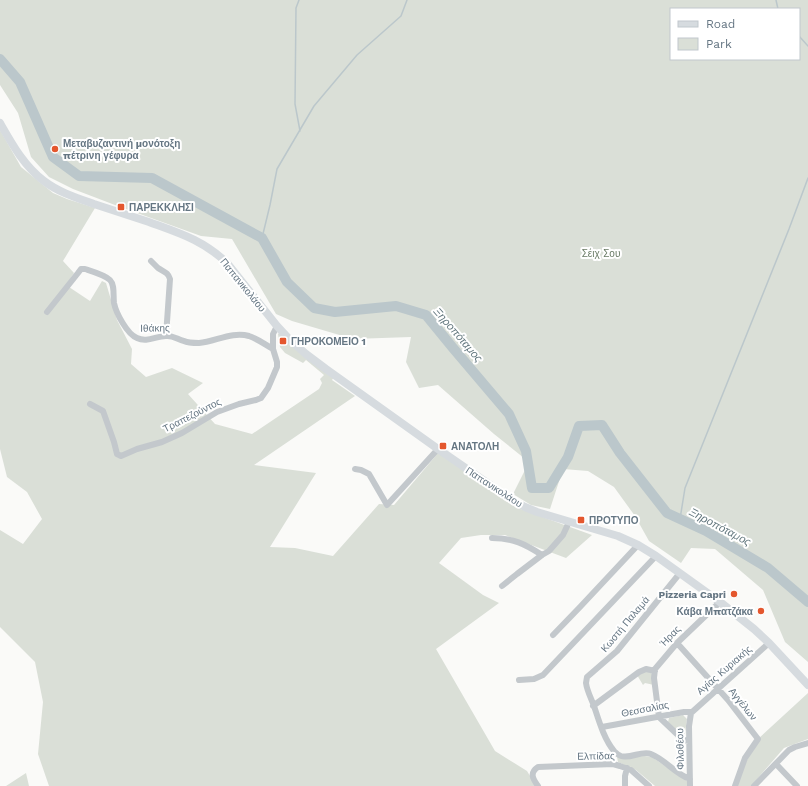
<svg xmlns="http://www.w3.org/2000/svg" width="808" height="786" font-family="'Work Sans',sans-serif">
<style>
.green{fill:#dadfd7;fill-rule:evenodd}
.lines{fill:none;stroke-linecap:round;stroke-linejoin:round}
.stream{stroke:#bbc7cb;stroke-width:1.5}
.river{stroke:#bbc7cb;stroke-width:10}
.street{stroke:#c3c8cc;stroke-width:6}
.secondary{stroke:#d6dbdf;stroke-width:8}
.poi-dot{fill:#e4572e;stroke:#fff;stroke-width:1.5}
.labels{text-anchor:middle;dominant-baseline:central;stroke-width:4;stroke-linejoin:round;paint-order:stroke}
.poi-label{font-size:10px;font-weight:bold;fill:#657683;stroke:#fff;text-anchor:start}
.park-label{font-size:10px;fill:#687a64;stroke:#fff}
.street-label{font-size:10px;fill:#657683;stroke:#fff}
.water-label{font-size:11px;font-style:italic;fill:#60757c;stroke:#fff}
</style>
<rect width="100%" height="100%" fill="#fafaf8"/>
<path class="green" d="M 0,0 L 808,0 L 808,662 L 785,642 L 763,590 L 715,549 L 691,548 L 681,563 L 649,541 L 635,516 L 614,487 L 588,471 L 563,469 L 550,509 L 531,505 L 513,494 L 529,462 L 494,434 L 438,385 L 419,388 L 406,362 L 411,337 L 353,339 L 292,321 L 276,314 L 232,239 L 201,236 L 115,205 L 73,189 L 49,177 L 31,157 L 18,113 L 0,85 ZM 671,9 L 799,9 L 799,59 L 671,59 Z
M 0,130 L 21,167 L 53,193 L 67,199 L 95,208 L 63,261 L 74,273 L 66,285 L 90,301 L 102,281 L 106,283 L 117,320 L 132,349 L 131,364 L 146,377 L 172,368 L 203,383 L 188,394 L 215,424 L 252,434 L 319,389 L 322,383 L 320,379 L 324,375 L 306,360 L 303,363 L 285,353 L 280,347 L 278,334 L 280,333 L 334,377 L 332,380 L 355,396 L 254,465 L 316,473 L 270,547 L 295,548 L 333,556 L 379,504 L 394,505 L 439,452 L 515,507 L 592,535 L 566,558 L 505,535 L 481,535 L 461,538 L 439,563 L 483,595 L 499,603 L 436,649 L 495,751 L 527,771 L 536,786 L 49,786 L 38,754 L 43,702 L 35,662 L 0,627 L 0,530 L 23,544 L 42,519 L 27,492 L 7,477 L 0,449 Z
M 644,670 L 653,674 L 654,685 L 645,683 L 643,685 L 637,675 Z
M 808,693 L 808,739 L 784,748 L 751,786 L 737,786 L 746,762 L 758,739 Z
M 683,715 L 687,719 L 685,734 L 681,735 L 668,722 L 669,718 Z
M 645,756 L 652,757 L 687,781 L 687,786 L 655,786 L 636,770 L 618,762 L 617,757 Z
M 26,773 L 29,786 L 6,786 Z"/>
<g class="lines">
<path class="stream" d="M 299,0 L 296,8 L 295,104 L 300,131
M 776,0 L 778,9
M 799,36 L 808,46
M 262,238 L 270,205 L 277,169 L 314,106 L 357,55 L 401,16 L 407,0
M 680,519 L 685,488 L 789,229 L 808,178"/>
<path class="river" d="M 0,59 L 20,82 L 53,157 L 79,176 L 152,178 L 262,238 L 287,282 L 314,308 L 335,312 L 396,306 L 426,315 L 453,348 L 509,414 L 526,451 L 532,488 L 549,488 L 568,457 L 579,426 L 602,425 L 620,453 L 667,513 L 706,531 L 768,568 L 808,602"/>
<path class="street" d="M 151,261 C 153,263 156,266 158,268 C 164,272 168,272 170,279 L 166,336
M 47,312 L 78,273 L 81,269 L 85,269 C 91,271 105,275 110,280 C 115,285 113,296 114,303 C 116,313 127,334 137,338 C 147,343 156,336 166,336 C 173,335 178,340 184,341 C 188,343 194,343 199,343 C 215,342 232,331 249,336 C 258,339 266,345 273,349 L 273,334 L 277,326
M 90,404 L 103,411 L 114,442 L 117,454 L 121,456 L 137,449 L 162,442 L 182,433 L 217,412 L 239,404 L 256,400 L 261,398 L 268,388 L 277,367 L 277,362 L 273,349
M 355,469 L 361,470 L 369,474 L 387,505 L 438,449
M 492,538 C 513,538 525,544 542,555
M 680,573 L 617,651 L 587,677 L 586,683 C 587,691 591,698 594,706 C 599,721 604,739 614,751 C 616,753 618,755 621,756 C 631,759 642,750 651,754 C 666,760 675,774 690,779
M 502,586 L 517,574 L 542,555 L 549,551 L 563,535 L 569,522
M 553,635 L 580,607 L 638,545
M 677,643 L 728,700 L 758,739 L 745,758 L 735,786
M 519,680 L 534,679 L 543,675 L 656,556
M 593,706 L 639,672 L 646,669 L 655,671
M 602,727 L 684,712 L 692,712
M 689,741 L 684,740 L 680,737 L 659,717 L 654,678 L 655,669 L 677,643 L 720,602
M 776,764 L 797,786
M 538,786 C 533,779 529,773 538,767 L 613,764 L 620,766 L 631,770 L 649,786
M 625,786 L 625,776 L 627,768
M 690,786 L 689,726 L 691,713 L 769,643
M 754,786 L 789,750 L 795,747 L 808,743"/>
<path class="secondary" d="M 0,123 C 12,144 24,166 44,181 C 58,192 77,198 94,204 C 112,210 131,216 149,222 C 179,233 203,240 227,263 L 277,326 L 290,340 L 306,354 L 326,369 L 438,449 L 512,500 L 525,507 L 537,512 L 618,536 L 638,545 L 656,556 L 720,602 L 754,629 L 769,643 L 808,685"/>
</g>
<g class="poi-dot">
<circle cx="55" cy="149" r="4"/>
<rect x="117" y="203" width="8" height="8" rx="2"/>
<rect x="279" y="337" width="8" height="8" rx="2"/>
<rect x="439" y="442" width="8" height="8" rx="2"/>
<rect x="577" y="516" width="8" height="8" rx="2"/>
<circle cx="734" cy="594" r="4"/>
<circle cx="761" cy="611" r="4"/>
</g>
<g class="labels">
<g class="poi-label">
<text x="63" y="143">Μεταβυζαντινή μονότοξη<tspan x="63" dy="12">πέτρινη γέφυρα</tspan></text>
<text x="129" y="207">ΠΑΡΕΚΚΛΗΣΙ</text>
<text x="291" y="341">ΓΗΡΟΚΟΜΕΙΟ 1</text>
<text x="451" y="446">ΑΝΑΤΟΛΗ</text>
<text x="589" y="520">ΠΡΟΤΥΠΟ</text>
<text x="726" y="594" text-anchor="end">Pizzeria Capri</text>
<text x="753" y="611" text-anchor="end">Κάβα Μπατζάκα</text>
</g>
<g class="park-label">
<text x="601" y="253">Σέιχ Σου</text>
</g>
<g class="street-label">
<text transform="translate(243 285) rotate(51)">Παπανικολάου</text>
<text transform="translate(155 328) rotate(-1)">Ιθάκης</text>
<text transform="translate(192 415) rotate(-27)">Τραπεζούντος</text>
<text transform="translate(494 487) rotate(33)">Παπανικολάου</text>
<text transform="translate(625 624) rotate(-50)">Κωστή Παλαμά</text>
<text transform="translate(670 636) rotate(-46)">Ήρας</text>
<text transform="translate(724 670) rotate(-41)">Αγίας Κυριακής</text>
<text transform="translate(743 704) rotate(51)">Αγγέλων</text>
<text transform="translate(645 709) rotate(-11)">Θεσσαλίας</text>
<text transform="translate(680 749) rotate(-91)">Φιλοθέου</text>
<text transform="translate(596 756) rotate(-1)">Ελπίδας</text>
</g>
<g class="water-label">
<text transform="translate(458 335) rotate(49)">Ξηροπόταμος</text>
<text transform="translate(720 527) rotate(28)">Ξηροπόταμος</text>
</g>
</g>
<rect x="670" y="8" width="130" height="52" fill="#ffffff" stroke="#c1c8cd"/>
<rect x="678" y="21" width="20" height="6" fill="#d6dbdf" stroke="#c1c8cd"/>
<text x="706" y="28" font-size="12" fill="#657683">Road</text>
<rect x="678" y="38" width="20" height="12" fill="#dadfd7" stroke="#c1c8cd"/>
<text x="706" y="48" font-size="12" fill="#657683">Park</text>
</svg>
